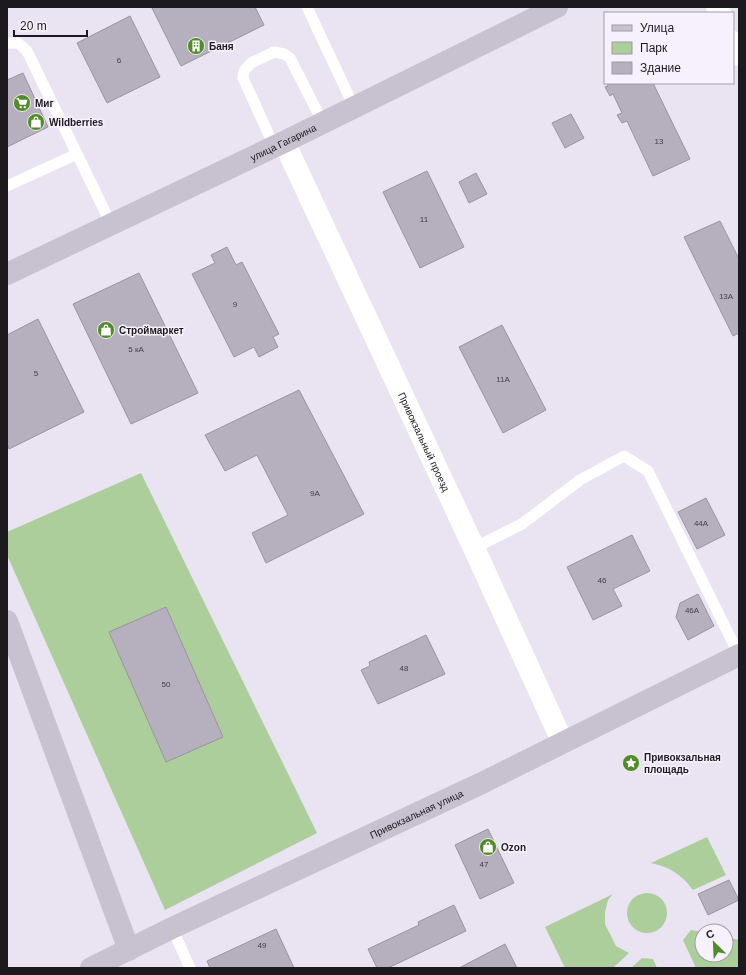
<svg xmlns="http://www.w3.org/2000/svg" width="746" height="975" font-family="Helvetica,sans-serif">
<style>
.green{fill:#abce9a}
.building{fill:#b6afbd;stroke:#9a94a1}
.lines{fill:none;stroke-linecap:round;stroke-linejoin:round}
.lane{stroke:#fff;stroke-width:11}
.street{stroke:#fff;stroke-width:22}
.secondary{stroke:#c8c1cf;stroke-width:22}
.labels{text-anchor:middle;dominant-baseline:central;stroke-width:3;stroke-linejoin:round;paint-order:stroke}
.number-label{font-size:8px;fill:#433f46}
.poi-label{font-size:10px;font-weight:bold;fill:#1d1a1f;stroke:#f7f1fd;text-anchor:start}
.street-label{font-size:10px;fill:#1d1a1f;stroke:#f7f1fd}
</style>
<rect width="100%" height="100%" fill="#eae3f2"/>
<path class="green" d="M 141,473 L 317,833 L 165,910 L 7,555 L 7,532 Z
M 707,837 L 726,875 L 693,890 C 682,875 670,867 651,863 Z
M627 913a20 20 0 1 1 40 0a20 20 0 1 1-40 0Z
M 613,894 L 608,900 L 605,912 L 605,924 L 616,946 L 629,953 L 613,968 L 565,968 L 545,927 Z
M 691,930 L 702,932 L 702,955 L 726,955 L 726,937 L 739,940 L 739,967 L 696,968 L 683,940 Z
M 642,958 L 653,959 L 657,968 L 631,968 Z"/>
<path class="building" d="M 154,7 L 255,7 L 264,25 L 181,66 L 152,8 Z
M 130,16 L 160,77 L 107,103 L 77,43 Z
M 23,73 L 48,127 L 7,147 L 7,80 Z
M 607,83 L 653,83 L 690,159 L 653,176 L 627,121 L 622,123 L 617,115 L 622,113 L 613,94 L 610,96 L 605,87 L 608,86 Z
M 571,114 L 584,138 L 565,148 L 552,123 Z
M 427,171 L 464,247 L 420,268 L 383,192 Z
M 476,173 L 487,194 L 469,203 L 459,182 Z
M 720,221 L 739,259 L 739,333 L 733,336 L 684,237 Z
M 227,247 L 236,265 L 242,262 L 279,334 L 273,337 L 278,347 L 259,357 L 254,347 L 234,357 L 192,274 L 215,263 L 211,255 Z
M 139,273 L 198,393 L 131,424 L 73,304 Z
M 38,319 L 84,412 L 9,449 L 7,444 L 7,335 Z
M 502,325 L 546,410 L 503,433 L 459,347 Z
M 299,390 L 364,514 L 266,563 L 252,533 L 288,515 L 257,455 L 225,471 L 205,435 Z
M 706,498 L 725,535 L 697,549 L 678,512 Z
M 632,535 L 650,571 L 613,589 L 622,606 L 593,620 L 567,567 Z
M 698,594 L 714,626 L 688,640 L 676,617 L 680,603 Z
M 166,607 L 223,737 L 166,762 L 109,632 Z
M 426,635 L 445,674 L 378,704 L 361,670 L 370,666 L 369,662 Z
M 488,829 L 514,883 L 480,899 L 455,845 Z
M 729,880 L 739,900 L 708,915 L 698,894 Z
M 454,905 L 466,931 L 388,968 L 377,968 L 368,949 L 419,925 L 418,922 Z
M 276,929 L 294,968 L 210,968 L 207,961 Z
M 505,944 L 517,968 L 459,968 Z"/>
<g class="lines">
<path class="lane" d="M 307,7 L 354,107
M 7,43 L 18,43 L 27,51 L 111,224
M 274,146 L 243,78 L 244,71 L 251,63 L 274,52 L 284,54 L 290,58 L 323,123
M 7,186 L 77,154
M 474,548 L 522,524 L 580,480 L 624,456 L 648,471 L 739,655
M 172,928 L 190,968"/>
<g class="street">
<path d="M 717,7 L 720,13"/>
<path d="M 733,42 L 739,55"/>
<path id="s1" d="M 284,142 L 474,548 L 563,743"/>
</g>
<g class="secondary">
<path id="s2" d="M 7,274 L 284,142 L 557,7"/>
<path d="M 7,621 L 129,950"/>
<path id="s3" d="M 91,968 L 172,928 L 482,783 L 739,655"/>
</g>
</g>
<defs>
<g id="building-disc" transform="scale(0.9)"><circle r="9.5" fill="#518c2a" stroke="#f7f1fd"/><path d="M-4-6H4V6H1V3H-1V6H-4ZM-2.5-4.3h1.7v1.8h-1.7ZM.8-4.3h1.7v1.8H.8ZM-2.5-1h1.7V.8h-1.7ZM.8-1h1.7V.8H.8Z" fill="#fff"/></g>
<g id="supermarket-disc" transform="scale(0.9)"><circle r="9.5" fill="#518c2a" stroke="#f7f1fd"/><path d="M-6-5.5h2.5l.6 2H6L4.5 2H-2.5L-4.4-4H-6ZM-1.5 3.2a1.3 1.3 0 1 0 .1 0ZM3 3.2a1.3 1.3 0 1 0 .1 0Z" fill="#fff"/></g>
<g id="shop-disc" transform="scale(0.9)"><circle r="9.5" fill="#518c2a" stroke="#f7f1fd"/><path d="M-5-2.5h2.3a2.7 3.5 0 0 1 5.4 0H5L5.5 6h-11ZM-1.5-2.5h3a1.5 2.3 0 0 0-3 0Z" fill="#fff"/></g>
<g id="sight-disc" transform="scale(0.9)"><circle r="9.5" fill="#518c2a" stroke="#f7f1fd"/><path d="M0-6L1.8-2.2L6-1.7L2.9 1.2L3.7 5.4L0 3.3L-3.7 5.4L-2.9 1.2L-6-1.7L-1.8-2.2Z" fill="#fff"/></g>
</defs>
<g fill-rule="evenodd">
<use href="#building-disc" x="196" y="46"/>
<use href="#supermarket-disc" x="22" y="103"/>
<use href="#shop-disc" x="36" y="122"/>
<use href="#shop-disc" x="106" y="330"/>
<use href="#sight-disc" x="631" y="763"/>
<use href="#shop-disc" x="488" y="847"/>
</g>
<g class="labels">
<g class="number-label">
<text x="119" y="60">6</text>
<text x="659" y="141">13</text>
<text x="424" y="219">11</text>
<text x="726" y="296">13А</text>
<text x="235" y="304">9</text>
<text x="136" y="349">5 кА</text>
<text x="36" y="373">5</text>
<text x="503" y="379">11А</text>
<text x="315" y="493">9А</text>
<text x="701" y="523">44А</text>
<text x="602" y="580">46</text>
<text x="692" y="610">46А</text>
<text x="404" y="668">48</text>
<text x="166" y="684">50</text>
<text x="484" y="864">47</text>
<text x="262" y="945">49</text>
</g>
<g class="poi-label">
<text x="209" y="46">Баня</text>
<text x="35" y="103">Миг</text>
<text x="49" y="122">Wildberries</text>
<text x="119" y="330">Строймаркет</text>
<text x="644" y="757">Привокзальная<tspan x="644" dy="12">площадь</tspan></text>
<text x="501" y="847">Ozon</text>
</g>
<g class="street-label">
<text stroke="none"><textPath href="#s2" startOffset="306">улица Гагарина</textPath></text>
<text stroke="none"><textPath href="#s1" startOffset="331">Привокзальный проезд</textPath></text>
<text stroke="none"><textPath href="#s3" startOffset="360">Привокзальная улица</textPath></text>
</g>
</g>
<rect width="746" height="975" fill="none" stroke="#1d1a1f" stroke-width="16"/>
<rect x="604" y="12" width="130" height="72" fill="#f7f1fd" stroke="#a09ba4"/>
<rect x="612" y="25" width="20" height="6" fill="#c8c1cf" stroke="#a09ba4"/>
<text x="640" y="32" font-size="12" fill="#1d1a1f">Улица</text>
<rect x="612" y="42" width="20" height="12" fill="#abce9a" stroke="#a09ba4"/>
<text x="640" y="52" font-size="12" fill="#1d1a1f">Парк</text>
<rect x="612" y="62" width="20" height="12" fill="#b6afbd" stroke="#a09ba4"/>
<text x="640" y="72" font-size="12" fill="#1d1a1f">Здание</text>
<g transform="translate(714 943) rotate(336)"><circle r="19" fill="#f7f1fd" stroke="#a09ba4"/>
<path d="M0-3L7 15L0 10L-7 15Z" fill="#518c2a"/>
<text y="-6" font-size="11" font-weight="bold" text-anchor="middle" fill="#1d1a1f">С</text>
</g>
<path d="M14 30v6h73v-6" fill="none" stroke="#1d1a1f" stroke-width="2"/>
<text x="20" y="30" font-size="12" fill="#1d1a1f" stroke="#f7f1fd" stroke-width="3" paint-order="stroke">20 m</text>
</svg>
